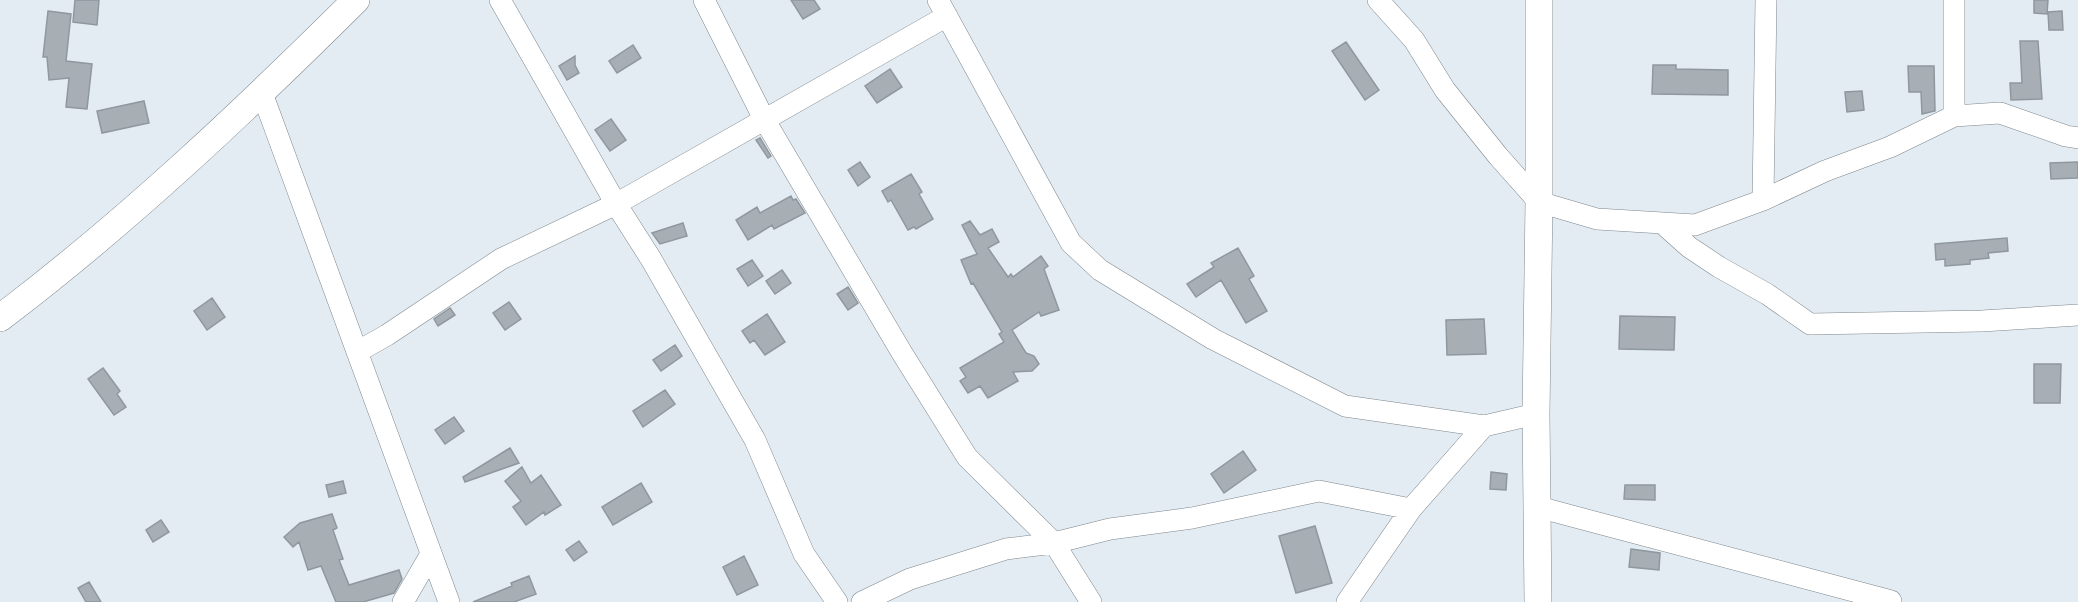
<svg xmlns="http://www.w3.org/2000/svg" width="2078" height="602" font-family="Lora,serif">
<style>
.building{fill:#a7afb5;stroke:#8f989e;stroke-width:1.5}
.lines{fill:none;stroke-linecap:round;stroke-linejoin:round}
.minor-casing{stroke:#7f878d;stroke-width:22}
.major-casing{stroke:#7f878d;stroke-width:28}
.minor{stroke:#fff;stroke-width:21}
.major{stroke:#fff;stroke-width:27}
</style>
<rect width="100%" height="100%" fill="#e3ecf2"/>
<path class="building" d="M 75,0 L 99,0 L 97,25 L 73,22 Z
M 791,0 L 814,0 L 820,9 L 803,19 Z
M 2034,0 L 2048,0 L 2047,14 L 2034,13 Z
M 48,11 L 71,14 L 66,61 L 92,64 L 87,109 L 66,107 L 69,78 L 49,80 L 47,57 L 43,57 Z
M 2062,11 L 2063,30 L 2049,30 L 2048,12 Z
M 2020,41 L 2038,41 L 2042,99 L 2011,100 L 2010,83 L 2022,83 Z
M 1346,42 L 1379,90 L 1365,100 L 1332,51 Z
M 633,45 L 641,58 L 617,73 L 609,61 Z
M 575,56 L 575,65 L 579,73 L 567,80 L 559,66 Z
M 1653,65 L 1676,65 L 1676,69 L 1728,70 L 1728,95 L 1652,94 Z
M 1908,66 L 1934,66 L 1935,111 L 1922,114 L 1921,92 L 1909,92 Z
M 890,69 L 902,87 L 877,103 L 865,86 Z
M 1862,91 L 1864,110 L 1847,112 L 1845,92 Z
M 144,101 L 149,123 L 102,133 L 97,111 Z
M 611,119 L 626,140 L 610,151 L 595,130 Z
M 760,138 L 771,156 L 768,158 L 756,140 Z
M 860,162 L 870,177 L 858,186 L 848,170 Z
M 2078,162 L 2078,178 L 2051,179 L 2050,163 Z
M 911,174 L 922,192 L 919,194 L 933,219 L 916,229 L 914,227 L 908,230 L 891,200 L 888,202 L 882,191 Z
M 791,196 L 793,200 L 796,199 L 805,213 L 774,229 L 772,225 L 748,240 L 736,220 L 757,207 L 760,213 Z
M 970,221 L 980,235 L 992,229 L 999,242 L 988,248 L 1008,277 L 1011,274 L 1013,277 L 1041,256 L 1048,266 L 1044,269 L 1059,310 L 1041,316 L 1039,312 L 1012,330 L 1026,353 L 1034,356 L 1039,364 L 1032,371 L 1013,372 L 1018,381 L 988,398 L 980,386 L 968,393 L 960,381 L 966,377 L 960,368 L 1004,342 L 999,334 L 1002,332 L 973,283 L 971,284 L 961,260 L 977,254 L 962,225 Z
M 683,223 L 687,236 L 660,244 L 652,233 Z
M 2007,238 L 2008,251 L 1988,253 L 1989,258 L 1970,260 L 1970,264 L 1945,266 L 1945,259 L 1936,260 L 1935,244 Z
M 1238,248 L 1254,276 L 1249,279 L 1267,311 L 1246,323 L 1221,280 L 1196,297 L 1187,284 L 1214,267 L 1211,263 Z
M 752,260 L 763,276 L 748,286 L 737,269 Z
M 782,270 L 791,283 L 775,294 L 766,281 Z
M 848,287 L 858,303 L 848,310 L 837,294 Z
M 212,298 L 225,317 L 207,330 L 194,311 Z
M 509,302 L 521,319 L 505,330 L 493,313 Z
M 450,308 L 455,315 L 438,326 L 434,319 Z
M 767,314 L 785,342 L 765,355 L 754,340 L 750,343 L 742,331 Z
M 1620,316 L 1675,317 L 1674,350 L 1619,349 Z
M 1484,319 L 1486,354 L 1447,355 L 1446,320 Z
M 675,345 L 682,356 L 661,371 L 653,360 Z
M 2034,364 L 2061,364 L 2060,403 L 2034,403 Z
M 103,368 L 120,391 L 117,394 L 126,407 L 114,415 L 88,379 Z
M 665,390 L 675,404 L 643,427 L 633,411 Z
M 454,417 L 464,431 L 445,444 L 435,430 Z
M 510,448 L 519,463 L 465,482 L 463,477 Z
M 1243,451 L 1256,470 L 1224,493 L 1211,474 Z
M 522,467 L 531,483 L 541,475 L 561,505 L 545,515 L 544,512 L 526,525 L 513,507 L 521,501 L 505,481 Z
M 1491,472 L 1507,474 L 1506,490 L 1490,489 Z
M 343,481 L 346,493 L 329,497 L 326,485 Z
M 641,483 L 652,502 L 613,525 L 602,507 Z
M 1625,485 L 1655,485 L 1655,500 L 1624,499 Z
M 332,514 L 337,528 L 333,530 L 343,559 L 339,560 L 349,585 L 399,570 L 402,579 L 394,593 L 363,602 L 336,602 L 321,566 L 308,570 L 299,542 L 293,547 L 284,537 L 300,523 Z
M 161,520 L 169,532 L 153,542 L 146,530 Z
M 1315,526 L 1332,583 L 1296,593 L 1279,536 Z
M 579,541 L 587,552 L 574,561 L 566,550 Z
M 1631,549 L 1660,553 L 1659,570 L 1629,567 Z
M 744,556 L 758,585 L 737,595 L 723,567 Z
M 529,576 L 536,594 L 514,602 L 473,602 L 512,586 L 511,583 Z
M 89,582 L 101,602 L 86,602 L 78,588 Z"/>
<g class="lines">
<g class="minor-casing">
<path id="minor" d="M 500,0 L 616,204 L 651,259 L 755,440 L 804,554 L 837,602
M 704,0 L 764,119 L 902,353 L 967,457 L 1054,543 L 1091,602
M 938,0 L 1071,243 L 1100,270 L 1213,339 L 1345,406 L 1484,426 L 1536,414
M 1378,0 L 1414,40 L 1445,90 L 1498,156 L 1539,202 L 1597,219 L 1695,225 L 1763,200 L 1825,171 L 1890,147 L 1954,116 L 2000,113 L 2066,136 L 2078,138
M 262,93 L 449,602
M 1954,116 L 1954,0
M 1763,200 L 1766,0
M 1662,223 L 1689,247 L 1719,267 L 1767,294 L 1810,324 L 1982,321 L 2078,315
M 357,352 L 387,335 L 501,259 L 616,204 L 947,16
M 1538,507 L 1891,601
M 403,602 L 431,554
M 862,602 L 910,579 L 1006,549 L 1054,543 L 1110,529 L 1192,518 L 1319,491 L 1411,509
M 1347,602 L 1411,509 L 1484,426"/>
</g>
<g class="major-casing">
<path id="major" d="M 0,318 C 127,222 243,112 356,0
M 1538,602 L 1536,414 L 1539,202 L 1539,0"/>
</g>
<use href="#minor" class="minor"/>
<use href="#major" class="major"/>
</g>
</svg>
